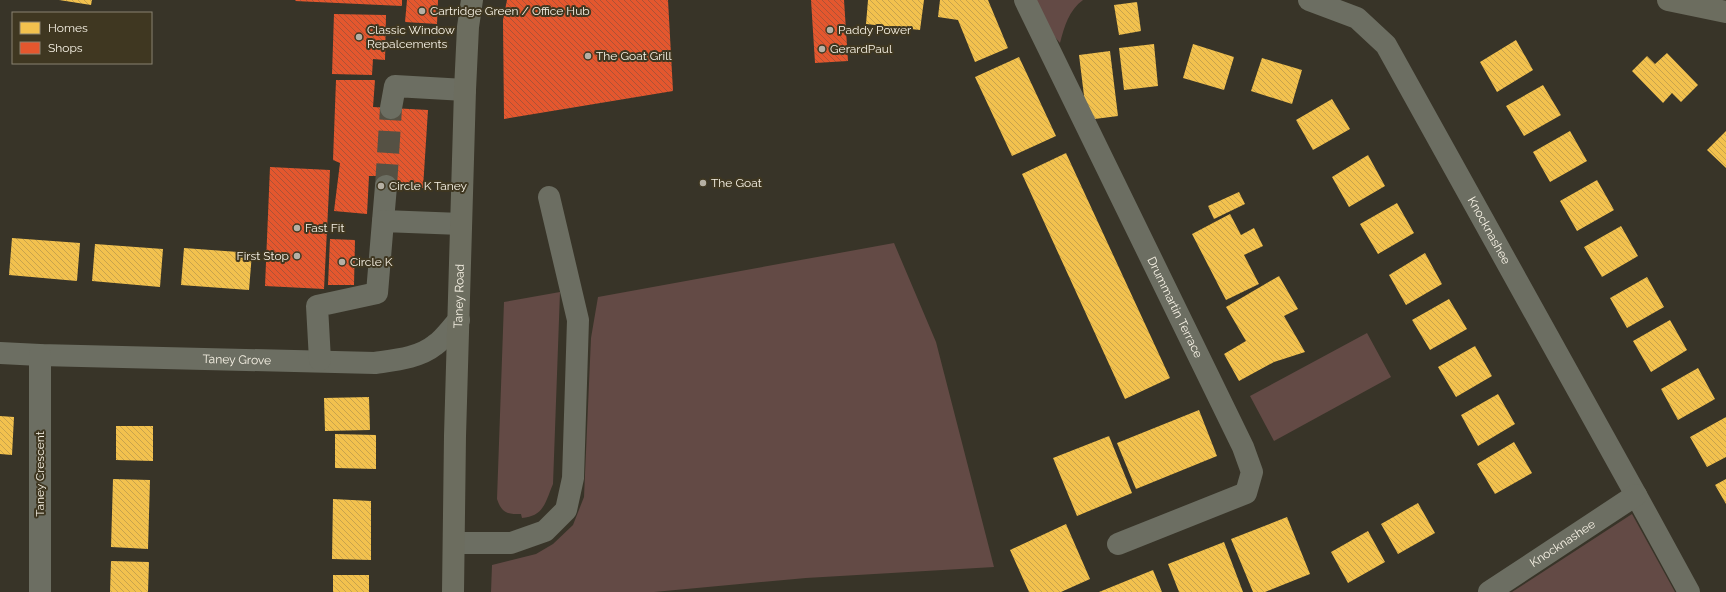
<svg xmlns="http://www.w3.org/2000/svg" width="1726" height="592" font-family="Raleway,sans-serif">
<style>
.grass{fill:#634a45}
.homes{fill:url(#homes-back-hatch)}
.shops{fill:url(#shops-back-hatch)}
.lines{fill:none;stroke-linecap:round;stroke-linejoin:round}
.minor-tunnel{stroke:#555144;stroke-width:22;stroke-dasharray:22 11;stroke-linecap:butt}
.minor{stroke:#6c6e62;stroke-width:22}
.major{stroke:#6c6d5f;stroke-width:22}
.poi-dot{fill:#b5b0a4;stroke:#3f3721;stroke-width:1.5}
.labels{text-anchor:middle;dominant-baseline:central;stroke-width:4;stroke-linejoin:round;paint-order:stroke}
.poi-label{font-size:12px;fill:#f8f3e6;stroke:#3f3721;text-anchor:start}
.street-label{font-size:12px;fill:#f8f3e6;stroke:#3f3721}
</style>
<defs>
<pattern id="homes-back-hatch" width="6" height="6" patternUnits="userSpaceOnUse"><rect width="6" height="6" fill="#f2c14e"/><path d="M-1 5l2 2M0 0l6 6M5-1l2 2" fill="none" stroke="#c8a34c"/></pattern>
<pattern id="shops-back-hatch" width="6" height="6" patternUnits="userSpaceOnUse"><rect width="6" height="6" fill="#e4572e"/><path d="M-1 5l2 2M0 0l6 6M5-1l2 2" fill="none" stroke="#ae5236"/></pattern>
</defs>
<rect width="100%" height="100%" fill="#383428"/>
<path class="grass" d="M 1032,0 L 1083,0 C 1069,10 1064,27 1060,43 L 1048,29 Z
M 894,243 L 936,342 L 994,567 L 806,578 L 654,592 L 491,592 L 492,565 L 536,554 L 553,544 L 573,525 L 584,497 L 591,338 L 598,297 Z
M 560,292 L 553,484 C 545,503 544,516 522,518 L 521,514 C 506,514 502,513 497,499 L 504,302 Z
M 1367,333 L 1391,377 L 1274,441 L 1250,396 Z
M 1632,514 L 1675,592 L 1512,592 Z"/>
<path class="homes" d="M 59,0 L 92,0 L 91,5 Z
M 868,0 L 924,0 L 920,30 L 866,24 Z
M 940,0 L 988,0 L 1008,48 L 975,62 L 958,20 L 938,17 Z
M 1137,2 L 1141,31 L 1119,35 L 1114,5 Z
M 1516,40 L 1533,70 L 1497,92 L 1480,62 Z
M 1154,44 L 1158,86 L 1124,90 L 1119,48 Z
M 1193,44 L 1234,57 L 1224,90 L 1183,78 Z
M 1110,51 L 1118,116 L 1087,120 L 1079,55 Z
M 1667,53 L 1698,85 L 1681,102 L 1672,93 L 1663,103 L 1632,71 L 1647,56 L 1655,64 Z
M 1019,57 L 1056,136 L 1012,156 L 975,77 Z
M 1262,58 L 1302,70 L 1292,104 L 1251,91 Z
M 1543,85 L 1561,115 L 1524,136 L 1506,106 Z
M 1332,99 L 1350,129 L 1313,150 L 1296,120 Z
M 1570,131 L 1587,161 L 1550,182 L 1533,152 Z
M 1726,131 L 1726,168 L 1707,150 Z
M 1066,153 L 1170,378 L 1125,399 L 1022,174 Z
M 1368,155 L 1385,186 L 1349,207 L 1332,177 Z
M 1597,180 L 1614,210 L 1577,231 L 1560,201 Z
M 1239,192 L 1245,204 L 1214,219 L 1208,206 Z
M 1397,203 L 1414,233 L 1378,254 L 1360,224 Z
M 1230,214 L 1241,235 L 1254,228 L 1263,246 L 1244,255 L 1259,284 L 1226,300 L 1192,234 Z
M 1621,226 L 1638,256 L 1602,277 L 1584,247 Z
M 12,238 L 80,243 L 77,281 L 9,275 Z
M 95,244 L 163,249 L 160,287 L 92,281 Z
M 184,248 L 252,253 L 249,290 L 181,285 Z
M 1425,253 L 1442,284 L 1406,305 L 1389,275 Z
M 1279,276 L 1298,309 L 1284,316 L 1305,352 L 1274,362 L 1239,381 L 1224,354 L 1246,341 L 1226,307 Z
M 1647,277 L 1664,307 L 1627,328 L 1610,298 Z
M 1449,299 L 1467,329 L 1430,350 L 1412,320 Z
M 1670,320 L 1687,350 L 1651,372 L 1633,341 Z
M 1475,346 L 1492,376 L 1456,397 L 1438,367 Z
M 1698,368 L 1715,399 L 1678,420 L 1661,389 Z
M 1498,394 L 1515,424 L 1478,446 L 1461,415 Z
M 369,397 L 370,430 L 325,431 L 324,398 Z
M 1199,410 L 1217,456 L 1136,489 L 1117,443 Z
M 0,416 L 14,417 L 12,455 L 0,454 Z
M 1726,417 L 1726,457 L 1707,467 L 1690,437 Z
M 116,426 L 153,426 L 153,461 L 116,460 Z
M 335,434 L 376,435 L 376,469 L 335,468 Z
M 1109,436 L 1132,493 L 1077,516 L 1053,458 Z
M 1514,442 L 1532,473 L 1495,494 L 1477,464 Z
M 113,479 L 150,480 L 148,549 L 111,547 Z
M 1726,479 L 1726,504 L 1715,485 Z
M 333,499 L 371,501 L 371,560 L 332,559 Z
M 1418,503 L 1435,533 L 1398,554 L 1381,524 Z
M 1287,517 L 1310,574 L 1265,592 L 1253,592 L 1231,539 Z
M 1066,524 L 1090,579 L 1061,592 L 1029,592 L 1010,550 Z
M 1368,531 L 1385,562 L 1348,583 L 1331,552 Z
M 1224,542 L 1243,592 L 1179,592 L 1168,564 Z
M 111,561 L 149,562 L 148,592 L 110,592 Z
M 1153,570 L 1162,592 L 1099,592 Z
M 333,575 L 369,575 L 369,592 L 333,592 Z"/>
<path class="shops" d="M 296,0 L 402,0 L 402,6 L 295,1 Z
M 407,0 L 438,0 L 437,24 L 405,22 Z
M 507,0 L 668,0 L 673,91 L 504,119 L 503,20 Z
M 811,0 L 844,0 L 848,61 L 815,63 Z
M 334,14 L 386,15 L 385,60 L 373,59 L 372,75 L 332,74 Z
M 336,80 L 375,80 L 373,107 L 428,110 L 423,188 L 386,186 L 382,176 L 369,176 L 367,214 L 334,211 L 340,163 L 333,160 Z
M 270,167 L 330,170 L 324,289 L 265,286 Z
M 330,239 L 355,240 L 354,285 L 328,285 Z"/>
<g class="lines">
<path class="minor-tunnel" d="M 386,186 L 391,108"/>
<g class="minor">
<path id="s1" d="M 1025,0 L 1243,447 L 1252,472 L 1246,493 L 1118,544"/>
<path id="s2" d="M 1309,0 L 1357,18 L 1386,45 L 1636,495 L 1689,592"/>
<path d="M 391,108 L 395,86 L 465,90"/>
<path d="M 383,221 L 386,186"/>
<path id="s3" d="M 0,353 L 40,355 L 375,363 C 395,360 419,358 435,345 C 444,339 451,328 459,320"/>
<path d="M 320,360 L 317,306 L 377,293 L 383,221 L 461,224"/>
<path d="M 455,543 L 511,543 L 545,531 L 566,510 L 573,478 L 578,320 L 549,197"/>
<path d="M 40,592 L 40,355"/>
<path id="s4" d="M 1489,592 L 1636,495"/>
</g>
<g class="major">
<path d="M 1668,0 L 1726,12"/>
<path id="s5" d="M 453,592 L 455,436 L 465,90 L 468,27 L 472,0"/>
</g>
</g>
<g class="poi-dot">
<circle cx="422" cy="11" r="4"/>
<circle cx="830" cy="30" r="4"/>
<circle cx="359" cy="37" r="4"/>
<circle cx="822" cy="49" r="4"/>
<circle cx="588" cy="56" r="4"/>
<circle cx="703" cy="183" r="4"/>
<circle cx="381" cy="186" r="4"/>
<circle cx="297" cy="228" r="4"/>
<circle cx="297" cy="256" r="4"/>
<circle cx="342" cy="262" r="4"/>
</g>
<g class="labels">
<g class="poi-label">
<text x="430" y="11">Cartridge Green / Office Hub</text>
<text x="367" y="30">Classic Window<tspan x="367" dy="14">Repalcements</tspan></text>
<text x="838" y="30">Paddy Power</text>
<text x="830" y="49">GerardPaul</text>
<text x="596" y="56">The Goat Grill</text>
<text x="711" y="183">The Goat</text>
<text x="389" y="186">Circle K Taney</text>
<text x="305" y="228">Fast Fit</text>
<text x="289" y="256" text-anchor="end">First Stop</text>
<text x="350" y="262">Circle K</text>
</g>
<g class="street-label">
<text stroke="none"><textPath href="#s2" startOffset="303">Knocknashee</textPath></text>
<text stroke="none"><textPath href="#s5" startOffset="296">Taney Road</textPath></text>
<text stroke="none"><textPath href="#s1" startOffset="342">Drummartin Terrace</textPath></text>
<text stroke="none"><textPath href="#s3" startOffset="237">Taney Grove</textPath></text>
<text transform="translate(40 474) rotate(-90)">Taney Crescent</text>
<text stroke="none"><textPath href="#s4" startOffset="88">Knocknashee</textPath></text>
</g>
</g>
<rect x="12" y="12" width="140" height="52" fill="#3f3721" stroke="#898270"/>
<rect x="20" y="22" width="20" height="12" fill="#f2c14e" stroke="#898270"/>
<text x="48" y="32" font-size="12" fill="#f8f3e6">Homes</text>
<rect x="20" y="42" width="20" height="12" fill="#e4572e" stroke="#898270"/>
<text x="48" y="52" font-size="12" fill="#f8f3e6">Shops</text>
</svg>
